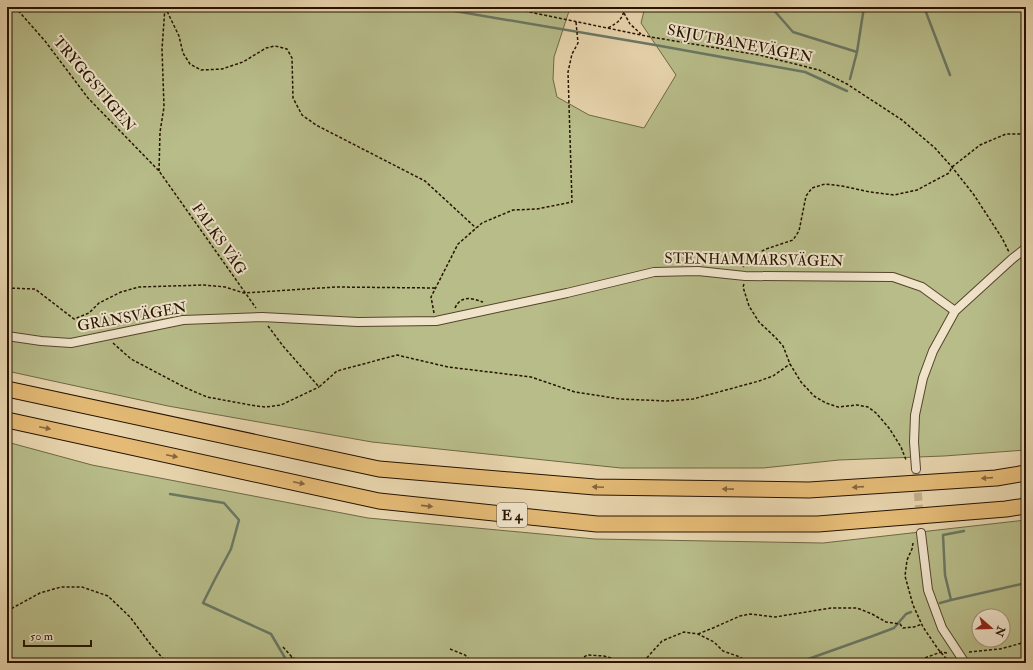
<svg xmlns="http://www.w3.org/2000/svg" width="1033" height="670" font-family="'IM FELL Double Pica',serif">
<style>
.green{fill:#b7bc89;stroke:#6e6844;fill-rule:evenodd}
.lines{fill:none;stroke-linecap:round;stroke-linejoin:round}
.stream{stroke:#6a7763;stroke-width:2.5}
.street-tunnel{stroke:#c0ad8a;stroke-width:8;stroke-dasharray:8 4;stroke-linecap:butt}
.street-casing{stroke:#56432b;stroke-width:10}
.highway-casing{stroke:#261300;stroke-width:17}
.path{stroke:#261300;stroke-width:1.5;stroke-dasharray:3 2;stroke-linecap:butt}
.street{stroke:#efe3ca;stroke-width:8}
.highway{stroke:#e4ba76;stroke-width:15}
.oneway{fill:#85663b}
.labels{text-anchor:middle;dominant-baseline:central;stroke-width:4;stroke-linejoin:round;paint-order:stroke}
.shield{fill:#efe3ca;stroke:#62513d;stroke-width:1}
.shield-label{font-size:14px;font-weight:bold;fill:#261300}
.street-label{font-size:15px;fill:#261300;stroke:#efe3ca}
</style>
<rect width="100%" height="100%" fill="#e7d4ad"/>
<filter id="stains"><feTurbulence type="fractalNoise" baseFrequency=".005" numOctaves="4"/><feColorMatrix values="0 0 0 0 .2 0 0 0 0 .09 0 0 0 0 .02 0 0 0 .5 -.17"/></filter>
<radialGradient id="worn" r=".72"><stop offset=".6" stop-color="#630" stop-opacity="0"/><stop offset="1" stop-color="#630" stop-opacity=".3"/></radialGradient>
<path class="green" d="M 7,7 L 546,7 L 569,11 L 554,57 L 553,79 L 557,97 L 589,115 L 644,128 L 676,75 L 641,23 L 645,7 L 1026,7 L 1026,450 L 944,456 L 839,460 L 763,468 L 621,468 L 372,442 L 168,406 L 7,371 Z
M 7,442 L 92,465 L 368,518 L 595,539 L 823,543 L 1026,520 L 1026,663 L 7,663 ZM 979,616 L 1003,616 L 1003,640 L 979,640 Z"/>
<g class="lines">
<path class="stream" d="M 431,7 L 655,45 L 805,72 L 847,91
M 771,7 L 793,32 L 857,52
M 924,7 L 950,75
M 850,79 L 857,52 L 864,7
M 170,494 L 224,503 L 239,520 L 231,549 L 214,581 L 203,603 L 271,634 L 288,663
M 951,600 L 945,575 L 943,535 L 964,531
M 940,603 L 951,600 L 1026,583
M 797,663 L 870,637 L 894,628 L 906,614 L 911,612"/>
<path class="street-tunnel" d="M 916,469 L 921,533"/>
<g class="street-casing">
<path id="street" d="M 7,336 L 41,341 L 71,343 L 183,320 L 262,317 L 358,322 L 436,321 L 567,293 L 654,272 L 698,271 L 745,276 L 893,277 L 922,287 L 955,311
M 916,469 L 914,442 L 915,415 L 923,378 L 933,351 L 955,311 L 1012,259 L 1026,248
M 921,533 L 928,590 L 942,628 L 965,663"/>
</g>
<g class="highway-casing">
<path id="highway" d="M 7,389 L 379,469 L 595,487 L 809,490 L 996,478 L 1026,473
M 7,420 L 379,501 L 597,524 L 818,524 L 1006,509 L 1026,506"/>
</g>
<path class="path" d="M 15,7 L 45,41 L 88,98 L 159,171 L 256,308
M 165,7 L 179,36 L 183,53 L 190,64 L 201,70 L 222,69 L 243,62 L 266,48 L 275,46 L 287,49 L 292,58 L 293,98 L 302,115 L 316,125 L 425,181 L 476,228
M 505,7 L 651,37 L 759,55 L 819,70 L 847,84 L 902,120 L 935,148 L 952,167 L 974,195 L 1002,238 L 1009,252
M 624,13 L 630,24 L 641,34
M 608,28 C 619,22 622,20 625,7
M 159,171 L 160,132 L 164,107 L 162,49 L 165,7
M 743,267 L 752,256 L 766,249 L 793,240 L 799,231 L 806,196 L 812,188 L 825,184 L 842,186 L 870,192 L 894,195 L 917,190 L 949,173 L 952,167 L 980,145 L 1006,134 L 1026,134
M 744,284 L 743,287 L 749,306 L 759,322 L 775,337 L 783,346 L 790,364 L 801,382 L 814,396 L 826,403 L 838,407 L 857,405 L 868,407 L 876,413 L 889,428 L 901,447 L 906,460
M 7,288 L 35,289 L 74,319 L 89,313 L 99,303 L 121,292 L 139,287 L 204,285 L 225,287 L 244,293 L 336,287 L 436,288
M 455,308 C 461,295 472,298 483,302
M 434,313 L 431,297 L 458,244 L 482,223 L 513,210 L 537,209 L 572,202 L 568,72 L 572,54 L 578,43 L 576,22
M 268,326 L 283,346 L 319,387 L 337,371 L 397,355 L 448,367 L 531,377 L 575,392 L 620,399 L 667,401 L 693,399 L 759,381 L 773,376 L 790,364
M 113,343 L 131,359 L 186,388 L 207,397 L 256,406 L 266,407 L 281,405 L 319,387
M 913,543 L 912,549 L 907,560 L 905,576 L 913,605 L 923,627 L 938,649 L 950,663
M 7,611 L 40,593 L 61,587 L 82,587 L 108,596 L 130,617 L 151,645 L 167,663
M 698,634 L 713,628 L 740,616 L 750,614 L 775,617 L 831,608 L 857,608 L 872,614 L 886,622 L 900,624 L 903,628 L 914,627 L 922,624
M 283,647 L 292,657 L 302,663
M 450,649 L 465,655 L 473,663
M 969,652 L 1000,649 L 1026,642
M 288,663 L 292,657
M 576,663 L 587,655 L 604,656 L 621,661 L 645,660 L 662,641 L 684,632 L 698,634 L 714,642 L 723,651 L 740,657 L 749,663
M 911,663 L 941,652 L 947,653"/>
<use href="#street" class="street"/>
<use href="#highway" class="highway"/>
</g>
<defs><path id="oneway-solid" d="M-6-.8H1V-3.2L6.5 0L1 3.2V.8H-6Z"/></defs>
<g class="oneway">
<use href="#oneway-solid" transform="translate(45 428) rotate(12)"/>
<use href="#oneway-solid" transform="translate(172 456) rotate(12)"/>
<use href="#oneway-solid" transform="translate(987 478) rotate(176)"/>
<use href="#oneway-solid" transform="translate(299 483) rotate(12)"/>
<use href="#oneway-solid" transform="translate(598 487) rotate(-178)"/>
<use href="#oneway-solid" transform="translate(858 487) rotate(176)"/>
<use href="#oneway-solid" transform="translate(728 489) rotate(-179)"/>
<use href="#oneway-solid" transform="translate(427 506) rotate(6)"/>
</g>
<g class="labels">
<rect class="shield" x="497" y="503" width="30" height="24" rx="3"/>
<g class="shield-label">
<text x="512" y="515">E 4</text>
</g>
<g class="street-label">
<text transform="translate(740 44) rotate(11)">SKJUTBANEVÄGEN</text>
<text transform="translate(94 84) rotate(50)">TRYGGSTIGEN</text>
<text transform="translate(219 239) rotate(55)">FALKS VÄG</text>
<text transform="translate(754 260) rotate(1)">STENHAMMARSVÄGEN</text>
<text transform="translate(132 317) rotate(-10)">GRÄNSVÄGEN</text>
</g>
</g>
<rect width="1033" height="670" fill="none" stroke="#e7d4ad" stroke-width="24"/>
<rect x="8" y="8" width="1017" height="654" fill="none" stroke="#261300" stroke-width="2"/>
<rect x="12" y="12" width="1009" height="646" fill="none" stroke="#261300"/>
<g transform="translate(991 628) rotate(110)"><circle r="19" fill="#efe3ca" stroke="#9f9079"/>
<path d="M0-3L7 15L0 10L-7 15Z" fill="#8f2418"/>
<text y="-6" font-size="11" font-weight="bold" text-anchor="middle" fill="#261300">N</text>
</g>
<path d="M24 640v6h67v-6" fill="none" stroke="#261300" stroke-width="2"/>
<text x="30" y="640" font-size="12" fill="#261300" stroke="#efe3ca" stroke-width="3" paint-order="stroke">50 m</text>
<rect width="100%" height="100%" filter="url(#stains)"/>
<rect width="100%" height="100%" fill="url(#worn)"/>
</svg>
